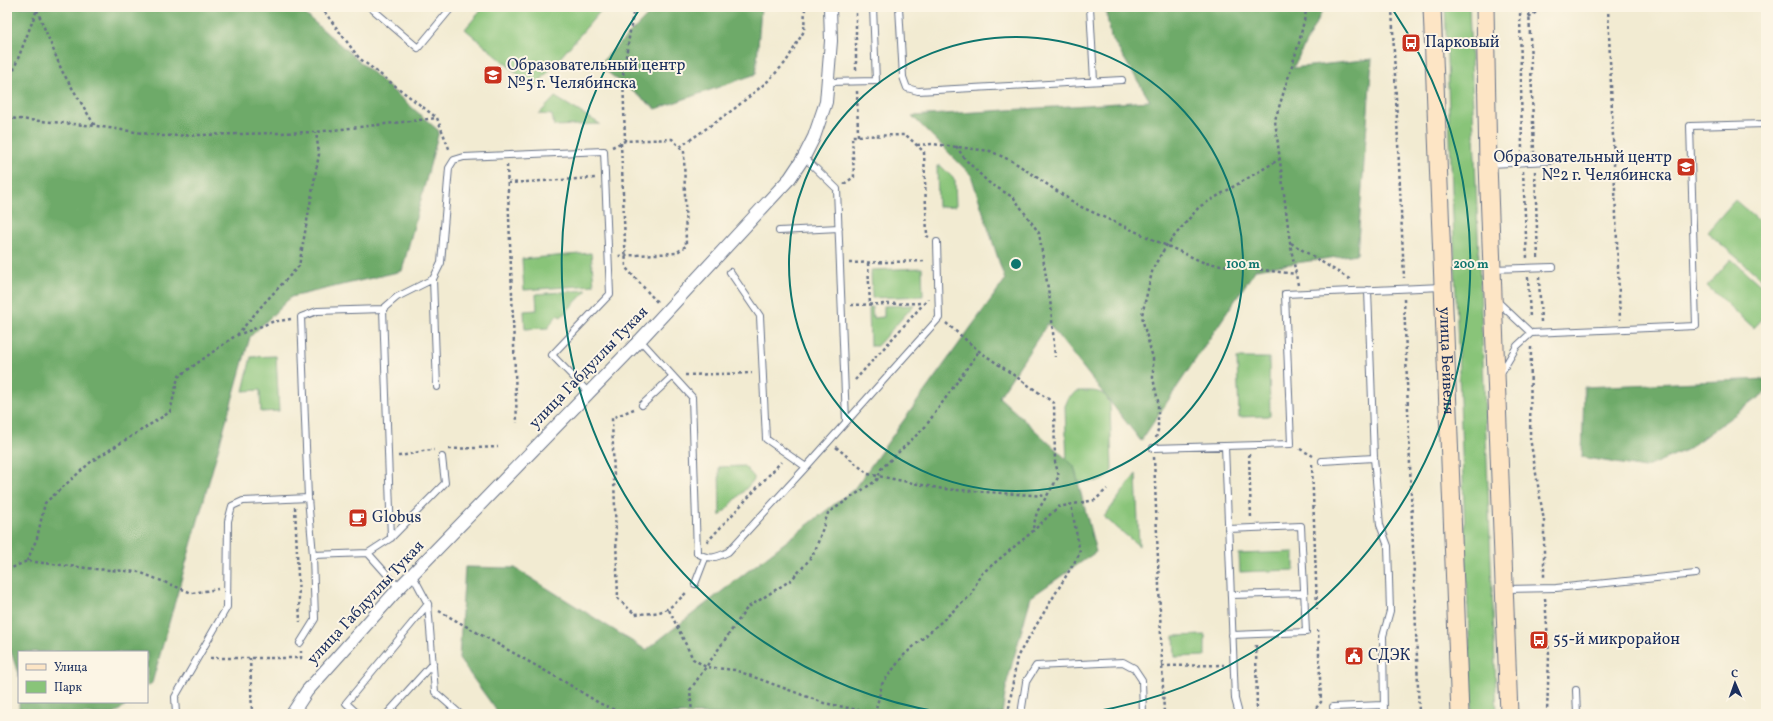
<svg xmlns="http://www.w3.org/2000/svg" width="1773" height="721" font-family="Vollkorn,serif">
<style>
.green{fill:#89c479;stroke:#527a6c}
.forest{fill:#6eaa69;stroke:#446c64}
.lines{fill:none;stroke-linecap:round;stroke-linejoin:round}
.service-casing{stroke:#667187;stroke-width:8}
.minor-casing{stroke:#667187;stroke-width:14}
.secondary-casing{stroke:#667187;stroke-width:19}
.path{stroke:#667187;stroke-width:2.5;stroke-dasharray:3 3;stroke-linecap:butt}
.service{stroke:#fff;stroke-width:6}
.minor{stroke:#fff;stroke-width:12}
.secondary{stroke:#fde5c5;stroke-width:17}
.ring{fill:none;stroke:#0f766e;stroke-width:2}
.labels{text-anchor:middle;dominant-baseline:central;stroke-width:4;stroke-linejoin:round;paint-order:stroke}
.poi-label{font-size:16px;fill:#1b2f5e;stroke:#fcf5e5;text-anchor:start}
.street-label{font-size:16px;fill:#1b2f5e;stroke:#fcf5e5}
.centre{fill:#0f766e;stroke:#fcf5e5;stroke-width:2}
.ring-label{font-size:12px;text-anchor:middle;font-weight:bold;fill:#0f766e;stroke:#fcf5e5;stroke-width:4;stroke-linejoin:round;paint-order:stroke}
</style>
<rect width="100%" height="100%" fill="#fcf5e5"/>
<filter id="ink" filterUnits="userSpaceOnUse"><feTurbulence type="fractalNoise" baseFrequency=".025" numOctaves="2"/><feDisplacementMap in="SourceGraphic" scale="8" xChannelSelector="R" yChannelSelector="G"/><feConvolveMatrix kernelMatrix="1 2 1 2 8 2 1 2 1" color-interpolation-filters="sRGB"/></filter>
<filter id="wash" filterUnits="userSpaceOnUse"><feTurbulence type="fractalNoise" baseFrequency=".012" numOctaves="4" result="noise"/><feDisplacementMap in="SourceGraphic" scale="16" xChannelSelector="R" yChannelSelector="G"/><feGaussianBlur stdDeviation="0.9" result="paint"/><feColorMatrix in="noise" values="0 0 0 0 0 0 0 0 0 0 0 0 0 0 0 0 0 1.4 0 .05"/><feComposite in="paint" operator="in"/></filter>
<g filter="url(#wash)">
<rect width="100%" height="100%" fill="#f2ebd2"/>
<path class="green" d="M 484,7 L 604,7 L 534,88 L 465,29 Z
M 1445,7 L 1469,7 L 1497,714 L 1472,714 Z
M 555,97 L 600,124 L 554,126 L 552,115 L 539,114 Z
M 937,166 L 941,166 L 955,180 L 956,206 L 938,207 Z
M 1735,200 L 1766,227 L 1766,276 L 1763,280 L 1707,232 Z
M 591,253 L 594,285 L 524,290 L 522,259 Z
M 1731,259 L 1766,290 L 1766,315 L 1754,328 L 1707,286 Z
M 922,268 L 923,296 L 872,298 L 871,270 Z
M 587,290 L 561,317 L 557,315 L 548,328 L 525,329 L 524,311 L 537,310 L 536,294 Z
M 914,305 L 877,346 L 870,346 L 869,307 L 872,307 L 873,318 L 884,317 L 884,306 Z
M 276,356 L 279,411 L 261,412 L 260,390 L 243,391 L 251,357 Z
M 1237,358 L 1269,358 L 1270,416 L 1239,417 Z
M 1078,391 C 1092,391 1105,389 1110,404 L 1112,470 L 1108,477 L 1100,481 L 1079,482 L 1076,481 L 1067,465 L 1065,406 L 1069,397 Z
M 744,466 L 754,477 L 754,480 L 720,516 L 719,467 Z
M 1136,474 L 1139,546 L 1104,517 Z
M 1294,552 L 1294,570 L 1240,572 L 1239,554 Z
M 1205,635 L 1205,656 L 1175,657 L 1174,636 Z"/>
<path class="forest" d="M 7,7 L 297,7 L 439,131 L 402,271 L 291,297 L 250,337 L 152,683 L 147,687 L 147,652 L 19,652 L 19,677 L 7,639 Z
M 656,7 L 761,7 L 756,74 L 656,109 L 598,65 Z
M 1105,7 L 1324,7 L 1293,68 L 1372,59 L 1357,254 L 1256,269 L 1141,441 L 1048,323 L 999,397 L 1074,466 L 1096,552 L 1031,597 L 1007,682 L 1002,714 L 499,714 L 459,659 L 465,567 L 515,568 L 646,650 L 854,489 L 1005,280 L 971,175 L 912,116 L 1150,101 L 1111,37 Z
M 1766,379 L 1766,392 L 1686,450 L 1644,468 L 1582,457 L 1584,387 Z
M 19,702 L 129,702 L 115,714 L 19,714 Z"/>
</g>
<g filter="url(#ink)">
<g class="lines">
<g class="service-casing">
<path id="service" d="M 370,7 L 418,48 L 452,7
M 899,7 L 903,77 L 907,88 L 918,91 L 1122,80
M 1090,7 L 1094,81
M 828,82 L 876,81 L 873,7
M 804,157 L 837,189 L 846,421
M 1490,164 L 1550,161
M 779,231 L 839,228
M 1492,269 L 1553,267
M 730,272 L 760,316 L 766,439 L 806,467
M 433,279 L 437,387
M 1368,290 L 1374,458 L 1380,525 L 1388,546 L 1390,611 L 1383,636 L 1384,714
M 1497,301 L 1531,333 L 1696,326 L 1690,126 L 1766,124
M 640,340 L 692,397 L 697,553 C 709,560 716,558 728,552 L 806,467 L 939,318 L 937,242
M 1501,373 L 1517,346 L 1531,333
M 642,405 L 673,376
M 1225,446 L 1235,699 L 1239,714
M 1153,448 L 1291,444 L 1285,294 L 1442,287
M 1322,461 L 1374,458
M 1228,529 L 1301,526 L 1306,632 L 1232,635
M 391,538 L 383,309 L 397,297 L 433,279 L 441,263 L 449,168 L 454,160 L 464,157 L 604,151 L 610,294 L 552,355 L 589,393
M 368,553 L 399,588
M 313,555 L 368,553 L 391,538 L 445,483 L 442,457
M 412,574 L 428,604 L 435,692 L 460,714
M 695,584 L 705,558
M 1506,589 L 1556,588 L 1696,574
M 1231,595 L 1304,593
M 300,643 L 315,619 L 313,555 L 308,498 L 301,317 L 317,311 L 383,309
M 1576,690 L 1577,714
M 1333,707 L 1383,705
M 176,714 L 175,697 L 227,607 L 228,521 L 232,506 L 243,501 L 308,498
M 358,714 L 346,703 L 428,604
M 387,714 L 433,663
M 1021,714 L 1026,682 L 1036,666 L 1123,662 L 1134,668 L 1142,680 L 1143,714
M 1282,714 L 1308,714"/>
</g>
<g class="minor-casing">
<path id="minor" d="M 292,714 L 307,691 L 399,588 L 640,340 L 790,178 L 804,157 L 814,137 L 826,102 L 831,41 L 830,7"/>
</g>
<g class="secondary-casing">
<g id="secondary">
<path id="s1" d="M 1432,7 L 1460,714"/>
<path d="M 1485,7 L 1488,164 L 1509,714"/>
</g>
</g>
<path class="path" d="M 321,7 L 359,58 L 437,118
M 856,7 L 856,72
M 1392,7 L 1404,278
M 1520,7 L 1522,152
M 1529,7 L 1534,152
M 1608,7 L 1620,320
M 37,10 L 62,71 L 95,126
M 1529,18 L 1542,7
M 7,87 L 38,7
M 857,91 L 858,136
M 7,118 L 96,126 L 162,136 L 316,132 L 437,118 L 450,151
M 625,141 L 623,75 L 634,7
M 621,143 L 626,268 L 657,302
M 917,145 L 932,144 L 990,151 L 1014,162 L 1079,206 L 1205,263 L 1296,274
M 956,146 L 965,159 L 988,182 L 1014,198 L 1039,233 L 1051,307 L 1055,357
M 612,147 L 625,141 L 672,139 L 684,151 L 686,246 L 676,253 L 617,256
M 680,147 L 734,109 L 768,81 L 786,62 L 804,31 L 805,7
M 507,165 L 517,423
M 1523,171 L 1527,258
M 1535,171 L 1538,258
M 508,183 L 595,178
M 844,184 L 854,177 L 852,136 L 906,135 L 924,152 L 927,236 L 929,237
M 1291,243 L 1351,280
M 849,263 L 927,261
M 868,263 L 870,305
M 1528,277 L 1530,318
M 1539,277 L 1541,322
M 1298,285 L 1290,243 L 1275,120 L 1299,43 L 1307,7
M 1404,299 L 1419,714
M 851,305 L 923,303
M 946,323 L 979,351 L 1054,403 L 1055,462 L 1059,476 L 1037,512 L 1032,532
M 237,335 L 265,302 L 299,266 L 319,154 L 316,132
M 1531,347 L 1530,438 L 1544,521 L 1544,579
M 685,375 L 752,373
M 855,380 L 928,299
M 634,409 L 612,418 L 618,599 L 635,614 C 666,613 666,612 688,591
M 1156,438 L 1158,430 L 1158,401 L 1153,378 L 1153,358 L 1144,326 L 1142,315 L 1153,268 L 1166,246 L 1199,207 L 1280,159
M 836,447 L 868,474 L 943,489 L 1046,496
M 449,449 L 498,447
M 1300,449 L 1313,456
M 1249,454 L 1251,519
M 398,456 C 411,455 421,450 434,450
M 1154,457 L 1164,714
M 1312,464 L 1317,609
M 295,507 L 300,622
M 707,542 L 781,462
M 27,561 L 37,538 L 45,503 L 92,461 L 170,412 L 178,377 L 235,336 L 272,322 L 291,319
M 7,570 L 27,561 L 95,569 L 139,572 L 192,593 L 218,589
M 1545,598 L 1549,655 L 1547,714
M 669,610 L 693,659 L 706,667 L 735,670 L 824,703 L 878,714
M 439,611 L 565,682 L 599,703 L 624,714
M 1256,645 L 1257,714
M 210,658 L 301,658 L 301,651
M 250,658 L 252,714
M 1162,666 L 1224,665
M 1316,708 L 1321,702 L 1318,630
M 692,714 L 690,690 L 747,608 L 791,580 L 805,565 L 815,551 L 828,513 L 877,480 L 881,469 L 925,427 L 979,351
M 875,714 L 882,684 L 903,656 L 971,595 L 980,575 L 1032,532 L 1058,507 L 1095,500 L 1107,489
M 1008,714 L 1017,657 L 1080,553 L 1071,504"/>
<use href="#service" class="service"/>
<use href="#minor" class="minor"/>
<use href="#secondary" class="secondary"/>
</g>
</g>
<g class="ring">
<circle cx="1016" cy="264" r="227"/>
<path d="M945 713A455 455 0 0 1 639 10M1393 10A455 455 0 0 1 1087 713"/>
</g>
<defs>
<g id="bus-square" transform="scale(1)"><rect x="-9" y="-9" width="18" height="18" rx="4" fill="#c8321e" stroke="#fcf5e5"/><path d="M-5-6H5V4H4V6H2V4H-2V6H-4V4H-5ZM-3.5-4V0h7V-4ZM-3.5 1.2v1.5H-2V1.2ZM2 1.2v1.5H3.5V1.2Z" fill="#fff"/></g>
<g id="school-square" transform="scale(1)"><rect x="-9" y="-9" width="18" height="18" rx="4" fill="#c8321e" stroke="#fcf5e5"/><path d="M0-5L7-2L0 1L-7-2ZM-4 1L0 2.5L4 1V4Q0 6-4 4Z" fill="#fff"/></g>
<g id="cafe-square" transform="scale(1)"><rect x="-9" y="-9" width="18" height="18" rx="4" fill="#c8321e" stroke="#fcf5e5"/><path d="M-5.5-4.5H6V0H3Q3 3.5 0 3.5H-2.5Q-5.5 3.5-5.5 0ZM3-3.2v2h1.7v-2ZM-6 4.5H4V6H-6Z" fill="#fff"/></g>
<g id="civic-square" transform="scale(1)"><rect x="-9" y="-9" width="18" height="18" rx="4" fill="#c8321e" stroke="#fcf5e5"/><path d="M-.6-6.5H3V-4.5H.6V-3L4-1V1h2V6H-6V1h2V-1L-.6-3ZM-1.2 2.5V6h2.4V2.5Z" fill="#fff"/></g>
</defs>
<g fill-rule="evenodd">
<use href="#bus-square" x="1411" y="43"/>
<use href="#school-square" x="493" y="75"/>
<use href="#school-square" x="1686" y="167"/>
<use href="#cafe-square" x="358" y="518"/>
<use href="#bus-square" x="1539" y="640"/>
<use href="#civic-square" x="1354" y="656"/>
</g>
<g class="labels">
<g class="poi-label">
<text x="1425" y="43">Парковый</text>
<text x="507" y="66">Образовательный центр<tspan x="507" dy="18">№5 г. Челябинска</tspan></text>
<text x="1672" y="158" text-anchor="end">Образовательный центр<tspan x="1672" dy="18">№2 г. Челябинска</tspan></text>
<text x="372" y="518">Globus</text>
<text x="1553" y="640">55-й микрорайон</text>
<text x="1368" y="656">СДЭК</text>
</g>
<g class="street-label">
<text stroke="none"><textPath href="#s1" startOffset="354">улица Бейвеля</textPath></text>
<text transform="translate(589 368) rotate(-46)">улица Габдуллы Тукая</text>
<text transform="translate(366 603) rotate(-47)">улица Габдуллы Тукая</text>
</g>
</g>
<circle cx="1016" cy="264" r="6" class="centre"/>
<g class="ring-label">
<text x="1243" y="268">100 m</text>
<text x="1471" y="268">200 m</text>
</g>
<rect width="1773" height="721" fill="none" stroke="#fcf5e5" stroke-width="24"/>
<rect x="18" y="651" width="130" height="52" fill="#fcf5e5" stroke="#a2a6af"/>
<rect x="26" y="664" width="20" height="6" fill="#fde5c5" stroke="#a2a6af"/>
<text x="54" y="671" font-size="12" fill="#1b2f5e">Улица</text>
<rect x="26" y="681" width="20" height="12" fill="#89c479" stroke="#a2a6af"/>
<text x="54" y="691" font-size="12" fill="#1b2f5e">Парк</text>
<g transform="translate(1735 683) rotate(358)" stroke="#fcf5e5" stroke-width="3" paint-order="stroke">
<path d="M0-3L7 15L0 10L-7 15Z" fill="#1b2f5e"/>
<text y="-6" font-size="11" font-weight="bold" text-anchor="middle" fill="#1b2f5e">С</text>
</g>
</svg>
